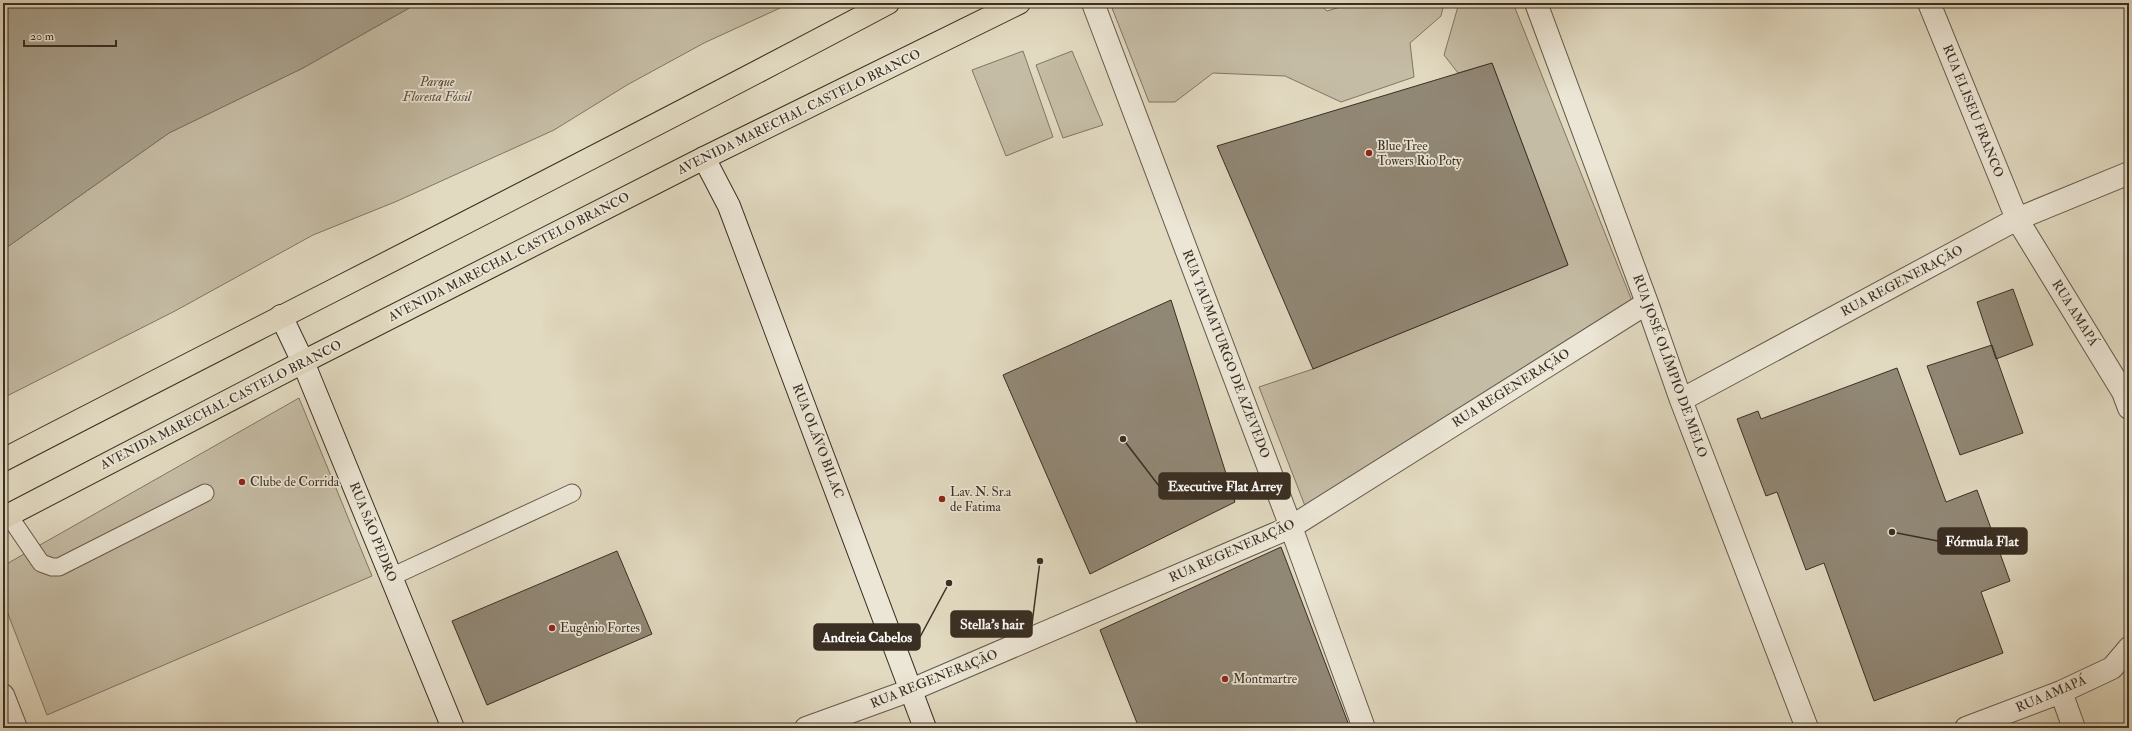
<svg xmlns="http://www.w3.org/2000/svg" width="2132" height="731" font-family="'IM FELL Double Pica',serif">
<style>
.green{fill:#c5bca5;stroke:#807664}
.water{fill:#a89f8b;stroke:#7c7261}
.building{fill:#918775;stroke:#3a2f23}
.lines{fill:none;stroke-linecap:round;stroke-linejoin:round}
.lane-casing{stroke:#645a4a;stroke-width:19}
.street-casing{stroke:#645a4a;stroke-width:24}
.secondary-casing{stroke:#3a2f23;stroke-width:24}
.primary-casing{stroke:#3a2f23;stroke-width:24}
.lane{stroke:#ece6d6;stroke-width:17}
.street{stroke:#ece6d6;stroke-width:22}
.secondary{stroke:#ece6d6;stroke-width:22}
.primary{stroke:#e1d9c0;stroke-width:22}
.poi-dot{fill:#8f2418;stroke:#ece6d6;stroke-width:1.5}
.labels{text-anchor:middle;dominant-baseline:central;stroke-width:3.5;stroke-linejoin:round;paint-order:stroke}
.park-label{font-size:13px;font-style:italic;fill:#564b3d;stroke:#ece6d6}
.street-label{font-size:13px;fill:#3a2f23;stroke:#ece6d6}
.poi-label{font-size:13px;fill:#3a2f23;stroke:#ece6d6;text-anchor:start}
.leader{fill:none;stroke:#3a2f23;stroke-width:1.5}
.callout-dot{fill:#3a2f23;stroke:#ece6d6;stroke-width:1.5}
.callout{fill:#3a2f23;stroke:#3a2f23;stroke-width:1.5}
.callout-label{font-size:14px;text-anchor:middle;font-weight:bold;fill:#fff}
</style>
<rect width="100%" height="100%" fill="#e1d9c0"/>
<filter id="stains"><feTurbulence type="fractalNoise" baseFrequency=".005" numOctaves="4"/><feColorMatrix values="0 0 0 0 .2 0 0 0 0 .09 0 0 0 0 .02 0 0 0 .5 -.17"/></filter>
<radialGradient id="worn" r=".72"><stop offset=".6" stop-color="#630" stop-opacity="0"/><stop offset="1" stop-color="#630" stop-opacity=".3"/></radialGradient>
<path class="green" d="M 418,3 L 791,3 L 704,43 L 627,85 L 554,130 L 395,202 L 313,235 L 175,311 L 3,398 L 3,250 L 169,133 L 303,68 Z
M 1110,3 L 1318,3 L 1327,11 L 1353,3 L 1444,3 L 1441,16 L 1410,43 L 1414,77 L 1341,102 L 1285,76 L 1213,73 L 1175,102 L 1149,102 Z
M 1459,3 L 1513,3 L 1632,301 L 1305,506 L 1259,387 L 1313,369 L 1568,265 L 1492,63 L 1458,73 L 1444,55 Z
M 1023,51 L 1053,137 L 1006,156 L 972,70 Z
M 1072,51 L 1103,125 L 1063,138 L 1036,65 Z
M 299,398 L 372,576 L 47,715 L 3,601 L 3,566 Z"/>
<path class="water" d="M 3,3 L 418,3 L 303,68 L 169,133 L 3,250 Z"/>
<path class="building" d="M 1492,63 L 1568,265 L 1313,369 L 1217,146 Z
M 2013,289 L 2033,345 L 1996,359 L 1977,302 Z
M 1171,300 L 1235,502 L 1090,574 L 1003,375 Z
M 1992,345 L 2023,433 L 1960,455 L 1927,366 Z
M 1897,368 L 1946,502 L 1977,490 L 2010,581 L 1981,592 L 2003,653 L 1874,701 L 1824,563 L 1806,570 L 1777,492 L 1766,496 L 1737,419 L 1758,411 L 1761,419 Z
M 1281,547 L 1350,728 L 1139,728 L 1100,630 Z
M 617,551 L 652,634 L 487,705 L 452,621 Z"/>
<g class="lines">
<g class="lane-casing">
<path id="lane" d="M 9,516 L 41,563 L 52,567 L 59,567 L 205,493
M 391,577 L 572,493"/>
</g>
<g class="street-casing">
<path id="street" d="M 1093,3 L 1291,527 L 1364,728
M 1536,3 L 1647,303 L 1681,400 L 1807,728
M 1929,3 L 2017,219 L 2123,392 L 2129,408
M 1681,400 L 2017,219 L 2129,173
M 2061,692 L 2074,728
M 3,695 L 16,728
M 806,728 L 911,690 L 1291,527 L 1647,303
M 1966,728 L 2061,692 L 2112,668 L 2129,648"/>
</g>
<g class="secondary-casing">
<path id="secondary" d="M 704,158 L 729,206 L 925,728
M 281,316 L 303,362 L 453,728"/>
</g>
<g class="primary-casing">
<path id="primary" d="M 3,460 C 298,307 595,159 888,3
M 3,518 L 303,362 L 704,158 L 1019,3"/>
</g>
<use href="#lane" class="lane"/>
<use href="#street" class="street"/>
<use href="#secondary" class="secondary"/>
<use href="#primary" class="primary"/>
</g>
<g class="poi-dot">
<circle cx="1369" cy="153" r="4"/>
<circle cx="242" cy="482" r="4"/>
<circle cx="942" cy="499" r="4"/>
<circle cx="552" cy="628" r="4"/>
<circle cx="1225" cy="679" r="4"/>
</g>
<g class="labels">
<g class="park-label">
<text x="437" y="82">Parque<tspan x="437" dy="15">Floresta Fóssil</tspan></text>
</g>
<g class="street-label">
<text transform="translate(1973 111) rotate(68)">RUA ELISEU FRANCO</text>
<text transform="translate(799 112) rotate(-26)">AVENIDA MARECHAL CASTELO BRANCO</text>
<text transform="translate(509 257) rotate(-27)">AVENIDA MARECHAL CASTELO BRANCO</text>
<text transform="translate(1902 281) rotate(-28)">RUA REGENERAÇÃO</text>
<text transform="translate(2075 313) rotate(58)">RUA AMAPÁ</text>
<text transform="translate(1226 354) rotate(69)">RUA TAUMATURGO DE AZEVEDO</text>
<text transform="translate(1670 366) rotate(70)">RUA JOSÉ OLÍMPIO DE MELO</text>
<text transform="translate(1511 388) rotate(-32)">RUA REGENERAÇÃO</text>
<text transform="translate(221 405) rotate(-27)">AVENIDA MARECHAL CASTELO BRANCO</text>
<text transform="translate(818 441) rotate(69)">RUA OLÁVO BILAC</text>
<text transform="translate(373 532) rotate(68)">RUA SÃO PEDRO</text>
<text transform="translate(1232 551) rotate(-24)">RUA REGENERAÇÃO</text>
<text transform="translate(934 679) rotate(-22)">RUA REGENERAÇÃO</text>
<text transform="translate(2051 694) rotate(-23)">RUA AMAPÁ</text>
</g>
<g class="poi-label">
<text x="1377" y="146">Blue Tree<tspan x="1377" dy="15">Towers Rio Poty</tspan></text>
<text x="250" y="482">Clube de Corrida</text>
<text x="950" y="492">Lav. N. Sr.a<tspan x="950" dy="15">de Fatima</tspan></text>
<text x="560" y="628">Eugênio Fortes</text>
<text x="1233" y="679">Montmartre</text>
</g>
</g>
<path class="leader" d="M1123 439L1159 486M1892 532L1938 541M1040 561L1032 624M949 583L920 637"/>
<g class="callout-dot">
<circle cx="1123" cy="439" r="4"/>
<circle cx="1892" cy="532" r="4"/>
<circle cx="1040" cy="561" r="4"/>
<circle cx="949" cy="583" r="4"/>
</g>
<g class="callout">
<rect x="1159" y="473" width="131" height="26" rx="4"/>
<rect x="1938" y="528" width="89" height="26" rx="4"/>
<rect x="951" y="611" width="81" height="26" rx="4"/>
<rect x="814" y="624" width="106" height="26" rx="4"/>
</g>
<g class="callout-label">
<text x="1225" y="491">Executive Flat Arrey</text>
<text x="1982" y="546">Fórmula Flat</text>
<text x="992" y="629">Stella's hair</text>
<text x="867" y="642">Andreia Cabelos</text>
</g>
<rect width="2132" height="731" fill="none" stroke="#e1d9c0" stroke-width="16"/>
<rect x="4" y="4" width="2124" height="723" fill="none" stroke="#3a2f23" stroke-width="2"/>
<rect x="8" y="8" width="2116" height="715" fill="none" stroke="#3a2f23"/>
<path d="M24 40v6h92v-6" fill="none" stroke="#3a2f23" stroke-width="2"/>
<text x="30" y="40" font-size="12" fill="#3a2f23" stroke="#ece6d6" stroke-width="3" paint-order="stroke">20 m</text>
<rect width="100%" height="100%" filter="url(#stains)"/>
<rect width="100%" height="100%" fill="url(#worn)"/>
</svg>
